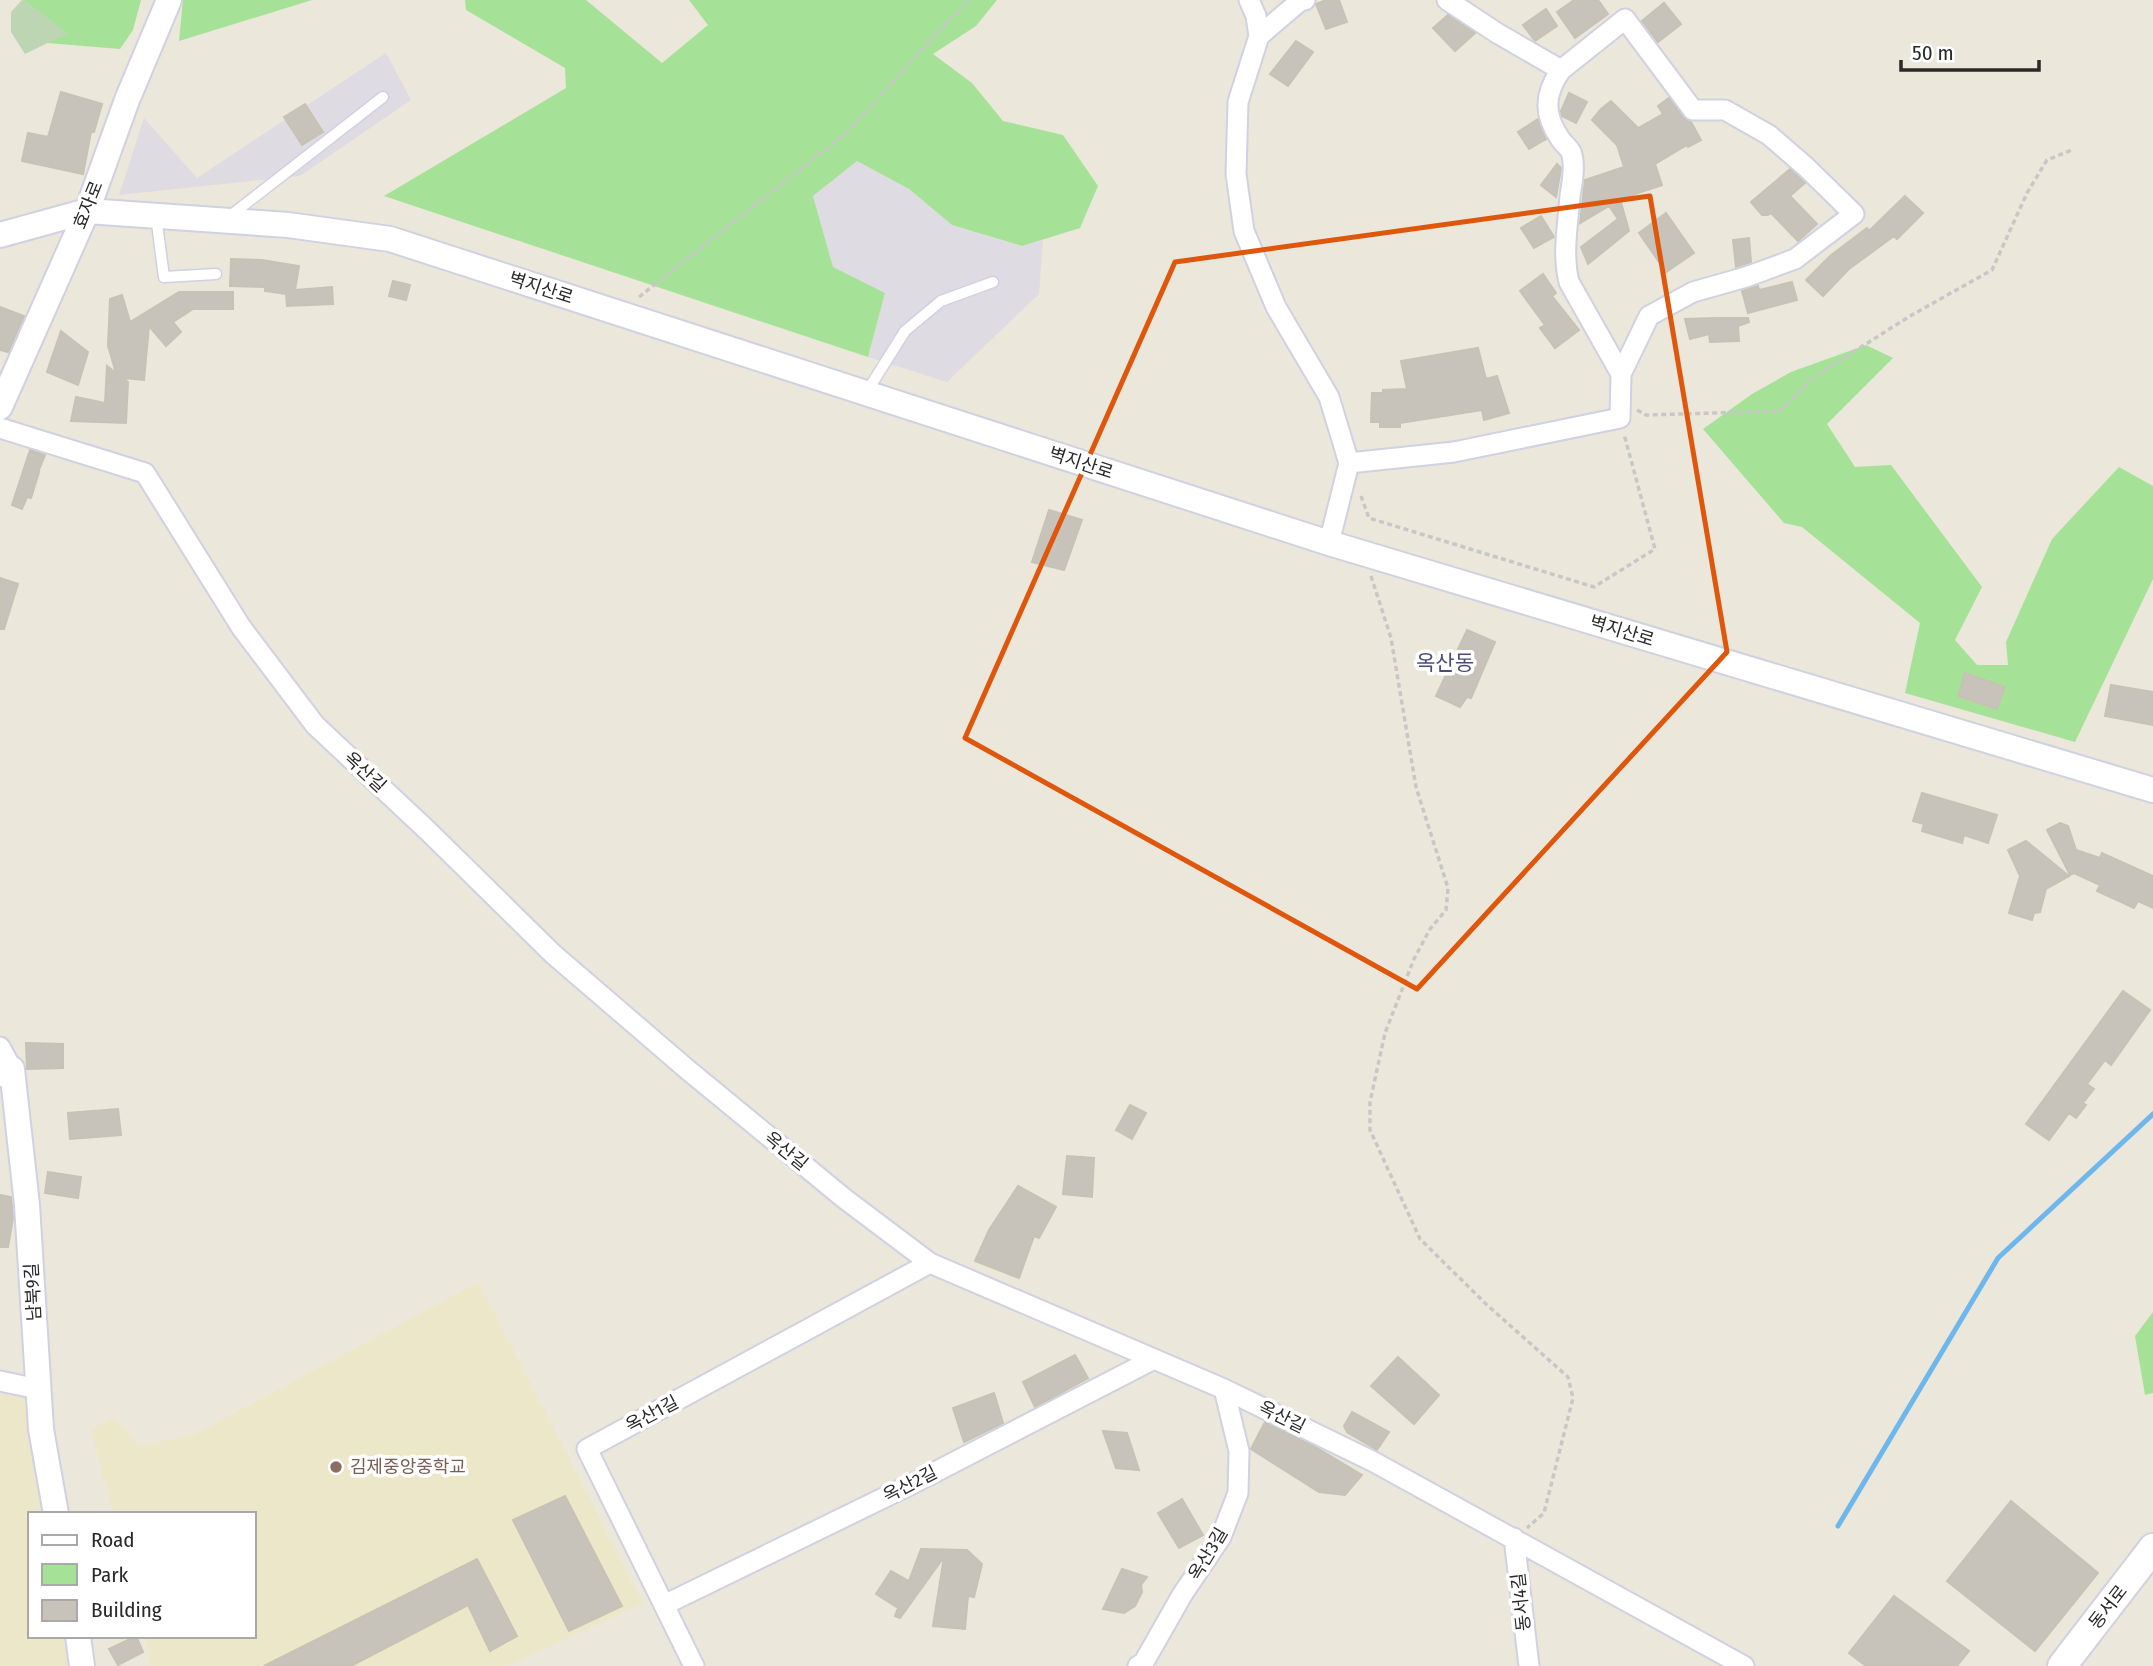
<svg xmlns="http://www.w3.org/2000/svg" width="2153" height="1666" font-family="'Fira Sans Condensed','Noto Sans KR',sans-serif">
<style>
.industrial{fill:#dfdbe3}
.education{fill:#ede7ca}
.green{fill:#a5e297}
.cemetery{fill:#bdd5b2}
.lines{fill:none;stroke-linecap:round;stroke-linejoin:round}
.stream{stroke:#6eb7ed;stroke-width:5}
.building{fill:#c7c3ba;stroke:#c6c3b4;stroke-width:2}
.service-casing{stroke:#d0d1e2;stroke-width:13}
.minor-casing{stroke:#d0d1e2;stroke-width:23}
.tertiary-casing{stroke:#d0d1e2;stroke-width:28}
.secondary-casing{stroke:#d0d1e2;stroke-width:32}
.path{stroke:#c7c7c7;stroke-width:3.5;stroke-dasharray:5 3.5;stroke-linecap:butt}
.service{stroke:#fff;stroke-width:10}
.minor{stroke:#fff;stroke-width:19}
.tertiary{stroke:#fff;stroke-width:24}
.secondary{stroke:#fff;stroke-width:28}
.marked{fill:none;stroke:#de570d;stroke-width:5;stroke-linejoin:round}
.education-dot{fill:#8d6e63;stroke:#fff;stroke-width:2.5}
.labels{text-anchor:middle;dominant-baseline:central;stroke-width:7;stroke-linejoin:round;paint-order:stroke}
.street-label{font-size:18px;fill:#292929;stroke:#fff}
.education-label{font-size:18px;fill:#785e54;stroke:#fff;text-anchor:start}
.quarter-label{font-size:21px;fill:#4a4b79;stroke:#fff}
</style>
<rect width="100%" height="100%" fill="#ebe7db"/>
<path class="industrial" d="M 386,53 L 411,100 L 300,176 L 119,195 L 144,118 L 197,178 Z
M 857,161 L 909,189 L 952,225 L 1021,246 L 1043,240 L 1039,294 L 947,382 L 868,357 L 885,293 L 833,267 L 813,196 Z"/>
<path class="education" d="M 479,1282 L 643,1603 L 508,1666 L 150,1666 L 146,1636 L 254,1636 L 254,1514 L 113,1514 L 91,1430 L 113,1417 L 140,1446 L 195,1434 Z
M 0,1381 L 38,1389 L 58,1514 L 30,1514 L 30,1636 L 77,1636 L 81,1666 L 0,1666 Z"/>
<path class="green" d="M 23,0 L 141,0 L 133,30 L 120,49 L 47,43 L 67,33 Z
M 183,0 L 312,0 L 179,41 Z
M 465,0 L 586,0 L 662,63 L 708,25 L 689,0 L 997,0 L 976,26 L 933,54 L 972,83 L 1003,121 L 1063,135 L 1098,186 L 1080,228 L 1022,246 L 952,225 L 909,189 L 857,161 L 813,196 L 833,267 L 885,293 L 868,357 L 384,196 L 566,88 L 565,68 L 466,10 Z
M 1866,345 L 1893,358 L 1827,424 L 1855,467 L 1891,465 L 1982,587 L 1955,640 L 1977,665 L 2008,665 L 2006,642 L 2052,539 L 2119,467 L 2153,486 L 2153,579 L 2075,742 L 1905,693 L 1920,623 L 1802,527 L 1784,523 L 1703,429 L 1752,394 L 1791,372 Z
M 2153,1312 L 2153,1393 L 2145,1395 L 2135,1336 Z"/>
<path class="cemetery" d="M 22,0 L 23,0 L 68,33 L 25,54 L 11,32 L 11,12 Z"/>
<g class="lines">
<path class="stream" d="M 1838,1526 L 1998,1258 L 2153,1114"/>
</g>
<path class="building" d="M 1326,0 L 1339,0 L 1347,22 L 1326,29 L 1316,4 Z
M 1574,0 L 1598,0 L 1608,14 L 1575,38 L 1557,12 Z
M 1664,3 L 1681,24 L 1658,42 L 1642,21 Z
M 1546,9 L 1557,26 L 1535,41 L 1523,25 Z
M 1448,15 L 1475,33 L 1455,51 L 1433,28 Z
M 1296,41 L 1313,52 L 1288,86 L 1270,74 Z
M 61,92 L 102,104 L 94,132 L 91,132 L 83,174 L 22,161 L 28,133 L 48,137 Z
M 1569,93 L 1587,102 L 1576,123 L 1562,116 L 1561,111 Z
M 1669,98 L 1683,117 L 1691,122 L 1701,140 L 1688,147 L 1687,145 L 1655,164 L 1662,185 L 1620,199 L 1629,231 L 1588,264 L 1581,247 L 1618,219 L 1609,206 L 1580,223 L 1585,180 L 1624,167 L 1617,145 L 1592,120 L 1601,109 L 1611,101 L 1638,128 L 1663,114 L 1658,106 Z
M 305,104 L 323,132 L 302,145 L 284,117 Z
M 1538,119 L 1546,139 L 1529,149 L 1518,132 Z
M 1557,164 L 1561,168 L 1556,197 L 1541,185 Z
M 1790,169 L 1805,183 L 1790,196 L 1817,224 L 1798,241 L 1771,213 L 1768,215 L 1762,215 L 1751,202 Z
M 1905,196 L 1923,213 L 1897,239 L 1894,236 L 1849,269 L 1823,296 L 1806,280 L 1830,256 L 1867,228 L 1869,231 Z
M 1666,213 L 1694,253 L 1666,272 L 1639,233 Z
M 1541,216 L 1554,237 L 1534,248 L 1521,228 Z
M 1749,238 L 1751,262 L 1736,267 L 1733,240 Z
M 231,259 L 262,260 L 299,266 L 295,290 L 332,287 L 333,304 L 287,306 L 286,294 L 265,291 L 265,287 L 230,286 Z
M 1543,274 L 1556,293 L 1552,296 L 1579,330 L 1555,348 L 1540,328 L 1545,325 L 1520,291 Z
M 393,281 L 410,285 L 406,300 L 389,296 Z
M 1792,282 L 1797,300 L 1748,313 L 1742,291 L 1758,286 L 1759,290 Z
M 179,292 L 233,292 L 233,309 L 193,309 L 173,322 L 181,332 L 166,346 L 149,326 L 144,380 L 123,378 L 128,382 L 126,423 L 71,421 L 76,397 L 105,403 L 107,366 L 116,373 L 108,346 L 110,299 L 122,295 L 130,322 Z
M 0,307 L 24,316 L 8,352 L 0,350 Z
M 1717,318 L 1748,318 L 1749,322 L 1738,326 L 1739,341 L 1710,342 L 1709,334 L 1690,339 L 1685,319 Z
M 61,331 L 88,352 L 78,385 L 47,372 Z
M 1478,348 L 1486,379 L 1497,376 L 1509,413 L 1484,420 L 1482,410 L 1400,423 L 1400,427 L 1380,427 L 1380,422 L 1371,422 L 1372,393 L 1383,393 L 1383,390 L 1407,389 L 1401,361 Z
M 30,450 L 45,455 L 38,472 L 39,472 L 31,498 L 27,497 L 22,509 L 12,505 Z
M 1049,510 L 1082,520 L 1064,570 L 1032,562 Z
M 0,578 L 18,584 L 4,629 L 0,629 Z
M 1467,630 L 1495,642 L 1471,698 L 1467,697 L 1460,707 L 1436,696 Z
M 1965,673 L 2005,687 L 1997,709 L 1958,696 Z
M 2111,685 L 2153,692 L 2153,725 L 2105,716 Z
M 1922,793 L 1997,815 L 1988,843 L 1964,835 L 1962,843 L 1922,831 L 1924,824 L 1913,821 Z
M 2060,823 L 2068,826 L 2076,850 L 2100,858 L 2102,853 L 2153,876 L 2153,908 L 2138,901 L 2134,908 L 2097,891 L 2100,885 L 2074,873 L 2070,875 L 2047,830 Z
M 2026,841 L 2069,876 L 2046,889 L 2040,912 L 2034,913 L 2032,920 L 2009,913 L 2020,876 L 2008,850 Z
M 2123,991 L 2150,1010 L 2111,1065 L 2105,1060 L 2087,1084 L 2094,1089 L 2083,1103 L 2086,1105 L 2076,1118 L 2069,1113 L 2049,1140 L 2026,1124 Z
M 26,1043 L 63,1044 L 63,1068 L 27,1069 Z
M 1130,1105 L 1146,1113 L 1132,1139 L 1116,1130 Z
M 118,1109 L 121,1135 L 70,1139 L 68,1113 Z
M 1067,1156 L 1094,1158 L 1092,1197 L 1063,1194 Z
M 48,1172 L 81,1177 L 78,1198 L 45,1193 Z
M 1018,1186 L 1056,1207 L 1039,1238 L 1034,1236 L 1019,1278 L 975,1261 L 989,1230 Z
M 0,1195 L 11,1197 L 13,1218 L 8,1247 L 0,1247 Z
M 1075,1355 L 1088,1378 L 1035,1407 L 1023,1382 Z
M 1398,1357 L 1439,1395 L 1414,1424 L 1371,1386 Z
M 994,1393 L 1003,1423 L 964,1442 L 953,1408 Z
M 1352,1412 L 1389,1432 L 1377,1450 L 1347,1432 L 1344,1426 Z
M 1265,1422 L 1310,1444 L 1362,1475 L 1345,1495 L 1319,1492 L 1251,1449 Z
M 1103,1431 L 1127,1433 L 1139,1470 L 1116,1468 Z
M 565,1496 L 622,1606 L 569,1631 L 513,1520 Z
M 1182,1499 L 1203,1535 L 1179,1548 L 1158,1513 Z
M 2011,1501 L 2098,1573 L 2035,1651 L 1947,1581 Z
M 921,1549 L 967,1550 L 982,1564 L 974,1597 L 968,1596 L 965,1629 L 933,1626 L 944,1557 L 900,1618 L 895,1616 L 898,1608 L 876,1594 L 891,1571 L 909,1581 Z
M 477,1559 L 517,1636 L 490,1651 L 468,1605 L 351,1666 L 264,1666 Z
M 1122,1569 L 1147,1577 L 1141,1585 L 1142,1592 L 1135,1606 L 1124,1613 L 1103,1609 Z
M 1894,1596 L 1969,1651 L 1957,1666 L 1866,1666 L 1849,1653 Z
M 136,1636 L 143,1652 L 118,1665 L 109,1649 Z"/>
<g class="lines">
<g class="service-casing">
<path id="service" d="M 156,216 L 164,277 L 216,274
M 230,216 L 383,97
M 866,393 L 905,331 L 941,301 L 993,282"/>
</g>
<g class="minor-casing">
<path id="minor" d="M 1249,0 L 1256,16 L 1259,36 L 1238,102 L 1236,174 L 1244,231 L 1276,307 L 1329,397 L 1349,463 L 1329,543
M 1259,36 L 1300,1 L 1305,0
M 1561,70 C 1544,94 1543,115 1561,140 C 1564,144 1569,148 1571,152 C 1576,165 1572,183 1570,196 C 1568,224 1562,254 1569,282 L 1621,374
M 0,428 L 145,473 L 241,627 L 315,725 L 428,831 L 553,954 L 688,1070 L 845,1199 L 930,1263 L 1224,1389 L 1374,1462 L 1744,1666
M 1349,463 L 1454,452 L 1620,418 L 1621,374 L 1649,316 L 1693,292 L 1746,277 L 1795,259 L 1854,214 L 1806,167 L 1769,135 L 1725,110 L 1693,110 L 1625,19 L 1561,70 L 1497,33 L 1447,0
M 0,1047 L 12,1069
M 0,1381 L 38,1389
M 1514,1538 L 1529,1666
M 664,1605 L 912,1484 L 1154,1359
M 694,1666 L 587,1449 L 930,1263
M 1138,1666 L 1144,1662 L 1182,1595 L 1221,1537 L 1238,1493 L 1239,1451 L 1224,1389"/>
</g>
<g class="tertiary-casing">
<path id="tertiary" d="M 0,235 L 87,211 L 288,225 L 390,239 L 1329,543 L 2153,790
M 0,407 L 87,211 L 127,100 L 169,0
M 0,1074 L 12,1069 L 27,1205 L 41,1429 L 56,1514
M 78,1636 L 82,1666"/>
</g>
<g class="secondary-casing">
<path id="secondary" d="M 2062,1666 L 2153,1548"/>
</g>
<path class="path" d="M 639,297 L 845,134 L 968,0
M 1637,410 L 1646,415 L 1780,411 L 1814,377 L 1910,316 L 1992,270 L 2027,193 L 2047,160 L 2072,150
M 1361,496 L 1369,518 L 1594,587 L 1655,549 L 1624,434
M 1371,576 L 1391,638 L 1416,787 L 1448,888 L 1446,910 L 1430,929 L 1414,959 L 1385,1033 L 1370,1102 L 1370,1130 L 1420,1239 L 1486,1304 L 1568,1377 L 1573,1398 L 1544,1513 L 1527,1528"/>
<use href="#service" class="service"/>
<use href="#minor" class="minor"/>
<use href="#tertiary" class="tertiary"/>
<use href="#secondary" class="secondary"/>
</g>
<path class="marked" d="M 1650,196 L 1727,652 L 1417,989 L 965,738 L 1175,262 Z"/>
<circle class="education-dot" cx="336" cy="1467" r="7"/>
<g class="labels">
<g class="street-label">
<text transform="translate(88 205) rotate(-68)">효자로</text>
<text transform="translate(541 288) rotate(18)">벽지산로</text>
<text transform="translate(1081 463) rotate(18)">벽지산로</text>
<text transform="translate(1622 631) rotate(17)">벽지산로</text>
<text transform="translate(365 772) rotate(43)">옥산길</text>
<text transform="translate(786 1151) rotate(39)">옥산길</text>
<text transform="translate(33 1292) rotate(-93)">남북9길</text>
<text transform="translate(652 1414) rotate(-28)">옥산1길</text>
<text transform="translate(1282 1417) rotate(26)">옥산길</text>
<text transform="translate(910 1484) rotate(-27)">옥산2길</text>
<text transform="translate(1208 1554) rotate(-59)">옥산3길</text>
<text transform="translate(1521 1602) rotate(-96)">동서4길</text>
<text transform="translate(2108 1607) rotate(-52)">동서로</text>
</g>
<g class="education-label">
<text x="350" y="1467">김제중앙중학교</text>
</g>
<g class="quarter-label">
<text x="1445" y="663">옥산동</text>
</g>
</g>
<rect x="28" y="1512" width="228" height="126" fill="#ffffff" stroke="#a9a9a9" stroke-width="2"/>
<rect x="42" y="1535" width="35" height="10" fill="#ffffff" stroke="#a9a9a9" stroke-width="2"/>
<text x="91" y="1547" font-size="21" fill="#292929">Road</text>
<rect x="42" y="1564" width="35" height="21" fill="#a5e297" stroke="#a9a9a9" stroke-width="2"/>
<text x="91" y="1582" font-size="21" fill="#292929">Park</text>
<rect x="42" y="1600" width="35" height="21" fill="#c7c3ba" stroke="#a9a9a9" stroke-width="2"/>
<text x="91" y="1617" font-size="21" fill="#292929">Building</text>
<path d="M1901 60v10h138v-10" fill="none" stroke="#292929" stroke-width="3.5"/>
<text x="1912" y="60" font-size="21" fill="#292929" stroke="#ffffff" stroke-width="5" paint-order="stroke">50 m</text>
</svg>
